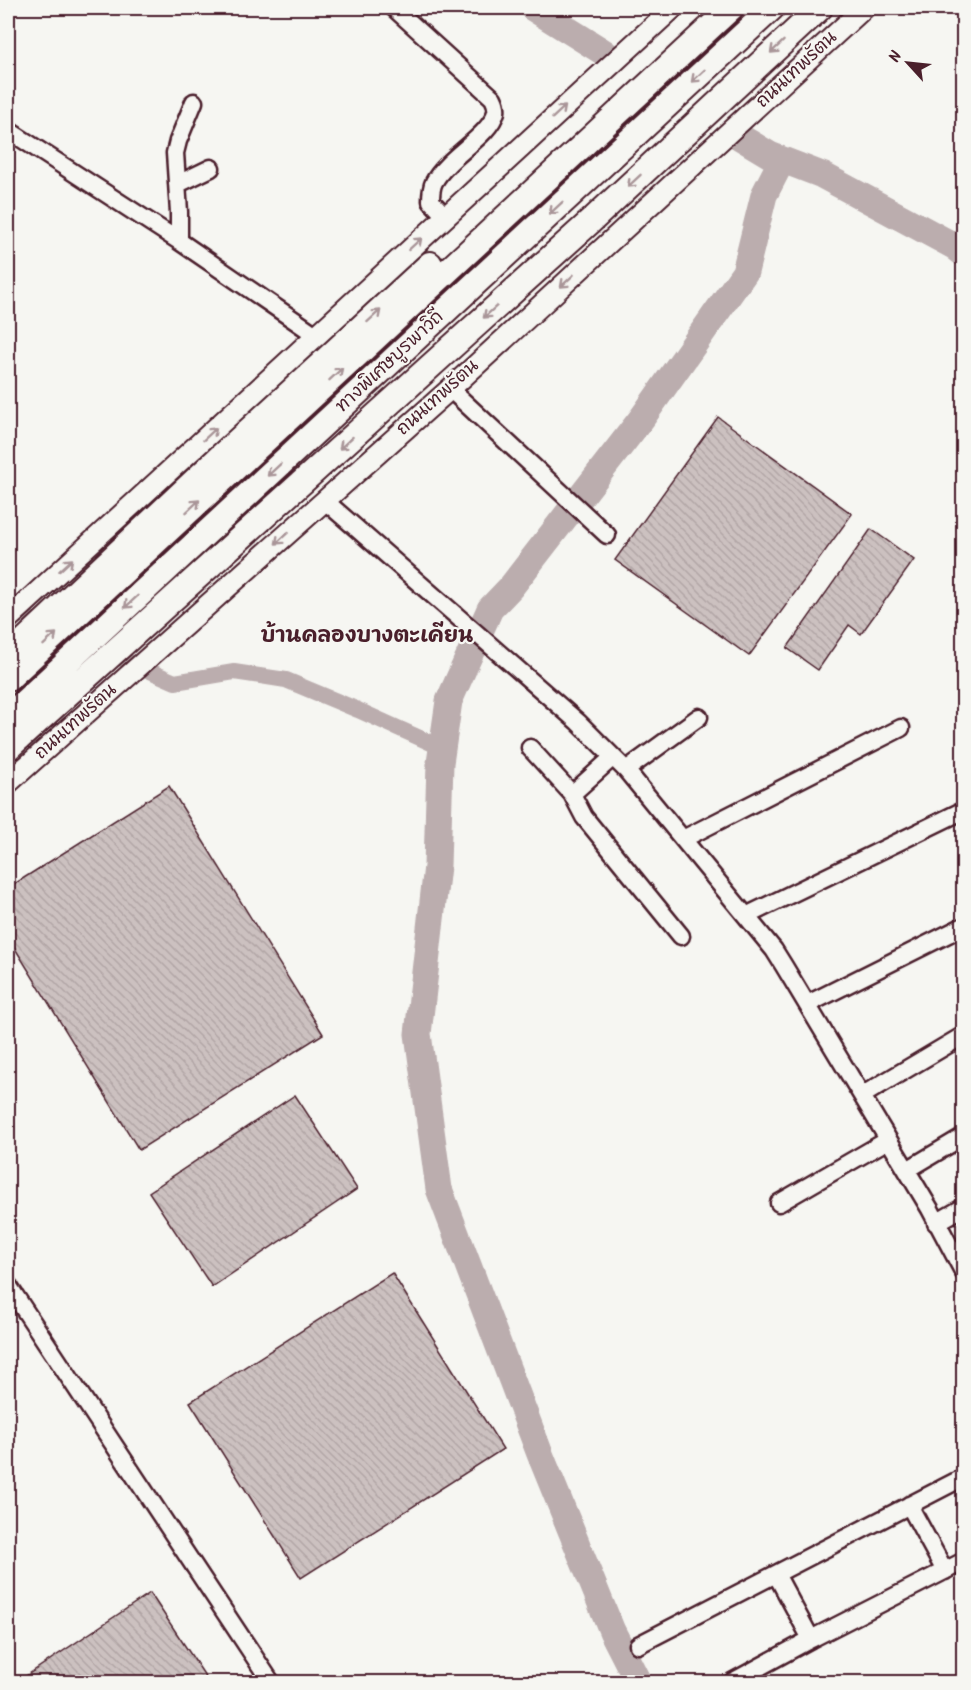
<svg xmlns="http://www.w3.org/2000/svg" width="971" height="1690" font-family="Kalam,'Playpen Sans Thai',sans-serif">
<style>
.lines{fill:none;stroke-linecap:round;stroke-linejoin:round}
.canal{stroke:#bbadae;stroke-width:16}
.river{stroke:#bbadae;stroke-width:27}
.building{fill:url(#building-back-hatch);stroke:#4a1f2b;stroke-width:1.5}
.minor-casing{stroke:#4a1f2b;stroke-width:21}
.major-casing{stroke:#4a1f2b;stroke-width:24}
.highway-casing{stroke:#4a1f2b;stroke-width:28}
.minor{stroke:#f6f6f2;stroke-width:16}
.major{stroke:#f6f6f2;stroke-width:20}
.highway{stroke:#f6f6f2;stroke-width:24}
.oneway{stroke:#a99598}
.labels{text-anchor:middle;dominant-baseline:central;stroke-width:4.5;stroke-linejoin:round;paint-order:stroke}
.street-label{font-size:18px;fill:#4a1f2b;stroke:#f6f6f2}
.quarter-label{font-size:21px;font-weight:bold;fill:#4a1f2b;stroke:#f6f6f2}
</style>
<defs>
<pattern id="building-back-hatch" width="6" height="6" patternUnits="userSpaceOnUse" patternTransform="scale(1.5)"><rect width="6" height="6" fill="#ccc1c0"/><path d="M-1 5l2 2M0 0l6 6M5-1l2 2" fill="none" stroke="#b1a5a5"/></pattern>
</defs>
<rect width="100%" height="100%" fill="#f6f6f2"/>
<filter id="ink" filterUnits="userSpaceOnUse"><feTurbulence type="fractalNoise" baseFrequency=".0167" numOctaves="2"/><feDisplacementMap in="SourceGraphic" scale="12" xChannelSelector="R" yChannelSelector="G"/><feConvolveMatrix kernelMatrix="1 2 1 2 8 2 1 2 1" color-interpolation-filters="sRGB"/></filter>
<g filter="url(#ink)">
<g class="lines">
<path class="canal" d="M 8,609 L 175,682 L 234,672 L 286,680 L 358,710 L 442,748"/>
<path class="river" d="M 533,8 L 605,53
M 740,137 L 770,155 L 822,175 L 954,246 L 964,254
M 638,1682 L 612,1631 L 540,1454 L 439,1189 L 418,1034 L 437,866 L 440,763 L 449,701 L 490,609 L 511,587 L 642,418 L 745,272 L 764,195 L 782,160"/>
</g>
<path class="building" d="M 718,417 L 852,514 L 749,656 L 615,560 Z
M 871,529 L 914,560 L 861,634 L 849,625 L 818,670 L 787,648 Z
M 169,786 L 323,1034 L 139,1150 L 8,937 L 8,888 Z
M 295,1095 L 357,1189 L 212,1287 L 149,1192 Z
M 392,1273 L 503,1449 L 301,1578 L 190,1402 Z
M 150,1593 L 209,1682 L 17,1682 Z"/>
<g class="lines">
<g class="minor-casing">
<path id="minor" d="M 394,8 L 493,98 C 495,102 497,107 496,112 C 490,136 447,157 434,182 C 431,188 431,195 431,201 L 445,216
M 8,130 L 179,241 L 316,335
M 178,184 L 211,168
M 179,241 L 179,212 L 175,153 L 178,141 L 194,102
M 450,389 L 607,535
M 324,500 L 578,722 L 626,770 L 774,950 L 784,966 L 930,1209 L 964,1273
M 530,748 L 572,794
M 613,757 L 572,794 L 584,817 L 681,936
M 626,770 L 699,717
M 683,839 L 901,728
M 746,916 L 960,812
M 808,1004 L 964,926
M 863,1095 L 964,1035
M 907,1170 L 964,1136
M 779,1203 L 888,1140
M 936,1223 L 964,1207
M 8,1285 L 271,1682
M 909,1505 L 945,1571
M 776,1574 L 811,1639
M 638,1645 L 964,1477
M 732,1682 L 811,1639 L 964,1561"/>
</g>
<g class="major-casing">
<path id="major" d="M 8,619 L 673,8
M 8,783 L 450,389 L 864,8"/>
</g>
<g class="highway-casing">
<path id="highway" d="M 8,656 L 222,455 L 430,264
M 8,679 L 731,8
M 8,717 L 772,8
M 8,748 L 590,222 L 820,8"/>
</g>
<use href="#minor" class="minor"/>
<use href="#major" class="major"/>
<use href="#highway" class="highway"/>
</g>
<defs><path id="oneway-shaft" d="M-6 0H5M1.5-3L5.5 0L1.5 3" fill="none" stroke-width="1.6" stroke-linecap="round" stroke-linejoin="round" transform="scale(1.5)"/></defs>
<g class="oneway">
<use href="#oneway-shaft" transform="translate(777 47) rotate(137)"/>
<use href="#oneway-shaft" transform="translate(698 76) rotate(137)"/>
<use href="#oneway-shaft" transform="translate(559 112) rotate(-43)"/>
<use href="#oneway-shaft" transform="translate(634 181) rotate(137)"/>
<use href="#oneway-shaft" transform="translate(556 208) rotate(137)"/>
<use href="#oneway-shaft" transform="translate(415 244) rotate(-42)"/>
<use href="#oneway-shaft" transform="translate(567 281) rotate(137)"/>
<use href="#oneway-shaft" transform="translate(490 312) rotate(138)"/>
<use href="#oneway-shaft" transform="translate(374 316) rotate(-42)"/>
<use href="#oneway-shaft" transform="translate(336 374) rotate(-43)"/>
<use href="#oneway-shaft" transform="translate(210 434) rotate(-43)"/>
<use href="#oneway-shaft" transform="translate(346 443) rotate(138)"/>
<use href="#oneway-shaft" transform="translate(274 470) rotate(137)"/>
<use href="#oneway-shaft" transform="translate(193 506) rotate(-43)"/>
<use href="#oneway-shaft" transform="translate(282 538) rotate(138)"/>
<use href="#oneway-shaft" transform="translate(66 565) rotate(-42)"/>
<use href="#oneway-shaft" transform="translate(131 602) rotate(137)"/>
<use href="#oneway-shaft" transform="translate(50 639) rotate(-43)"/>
</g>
</g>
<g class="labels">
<g class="street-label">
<text transform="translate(797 70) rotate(-43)">ถนนเทพรัตน</text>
<text transform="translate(390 362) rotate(-43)">ทางพิเศษบูรพาวิถี</text>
<text transform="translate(438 398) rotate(-42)">ถนนเทพรัตน</text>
<text transform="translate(76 722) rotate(-42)">ถนนเทพรัตน</text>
</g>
<g class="quarter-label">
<text x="367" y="636">บ้านคลองบางตะเคียน</text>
</g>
</g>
<rect width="971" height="1690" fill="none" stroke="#f6f6f2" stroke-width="30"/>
<rect x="15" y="15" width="941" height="1660" fill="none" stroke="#4a1f2b" stroke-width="2" filter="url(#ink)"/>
<g transform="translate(908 63) rotate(297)" stroke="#f6f6f2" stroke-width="4.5" paint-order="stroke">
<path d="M0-4.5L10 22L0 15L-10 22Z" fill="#4a1f2b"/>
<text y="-9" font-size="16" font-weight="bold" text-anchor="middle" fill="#4a1f2b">N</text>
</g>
</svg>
